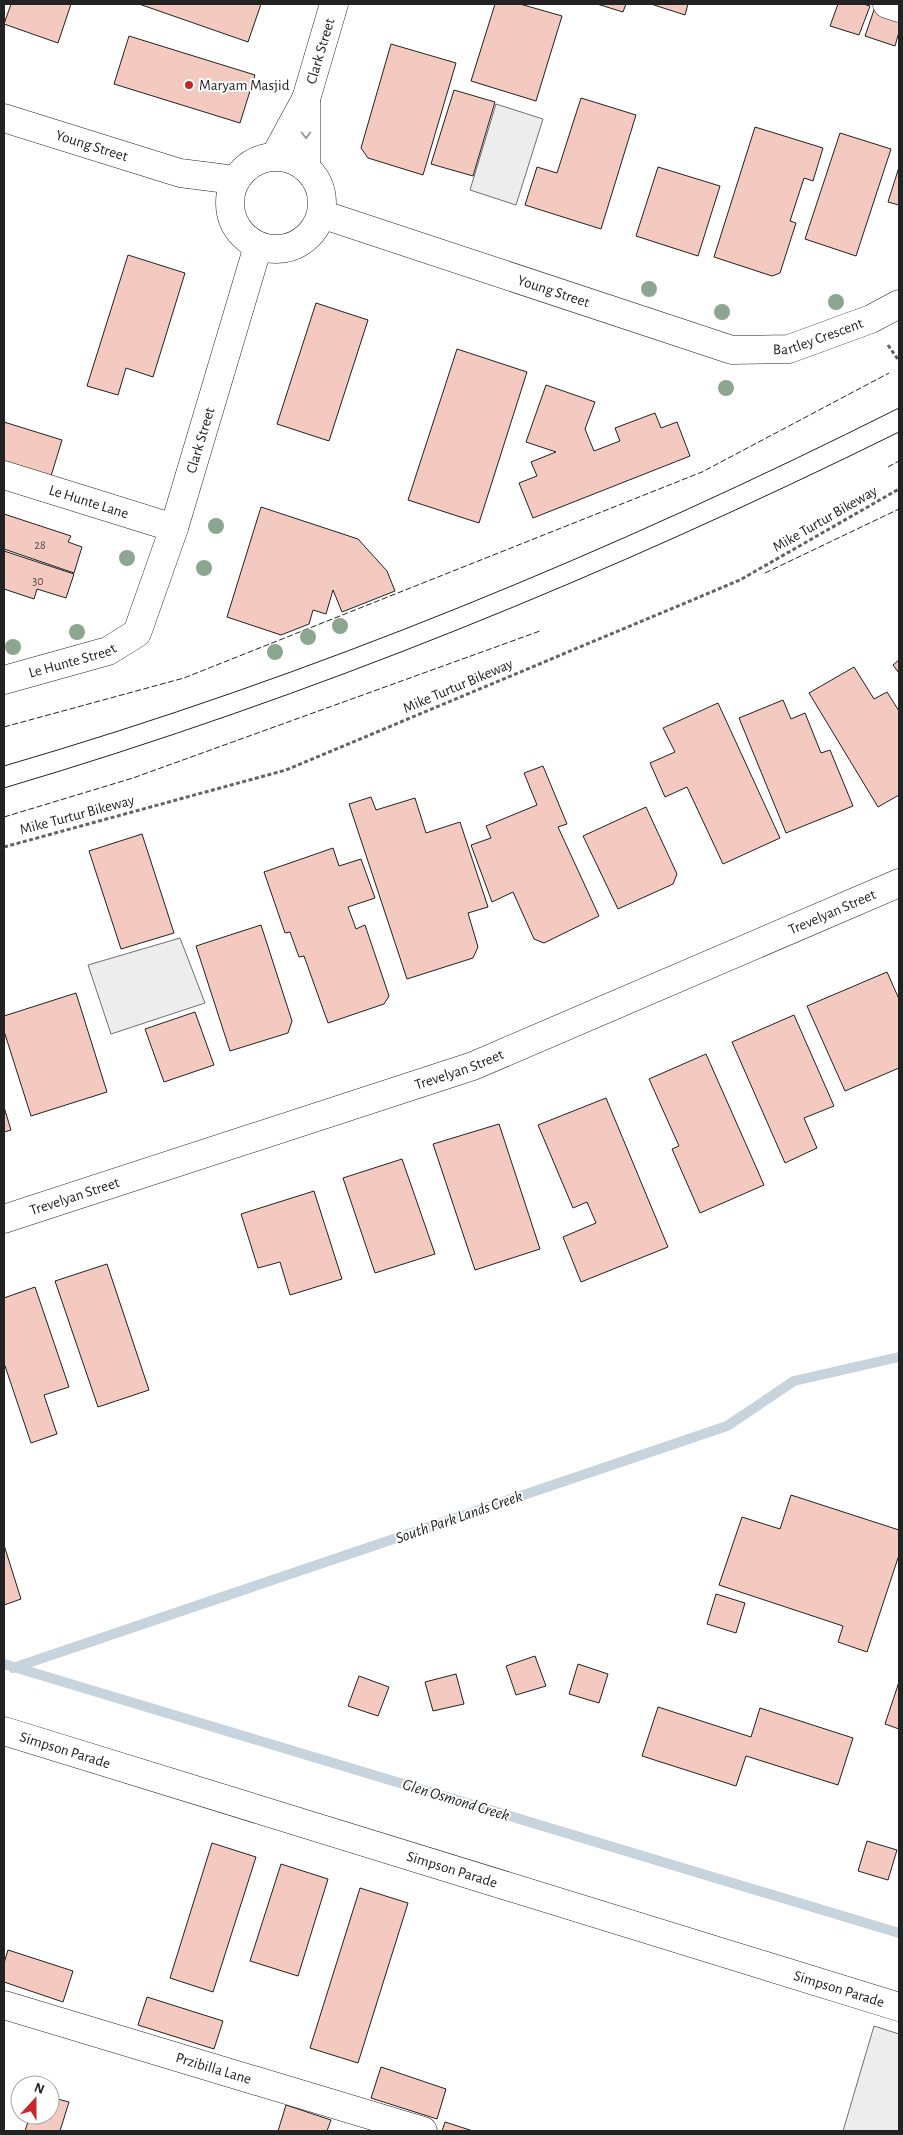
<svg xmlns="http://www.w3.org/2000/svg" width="903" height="2135" font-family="'Alegreya Sans',sans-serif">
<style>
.parking{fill:#ededed;stroke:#6f6f6f}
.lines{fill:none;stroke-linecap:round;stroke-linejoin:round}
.stream{stroke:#c7d3dd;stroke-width:10}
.building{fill:#f3c9c0;stroke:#222}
.minor-casing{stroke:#222;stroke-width:29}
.path{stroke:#646464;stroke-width:3;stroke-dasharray:4 2.5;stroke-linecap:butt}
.minor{stroke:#fff;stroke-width:28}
.tram{stroke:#222;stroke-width:1}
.fence{stroke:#222;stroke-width:1;stroke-dasharray:6 2.5;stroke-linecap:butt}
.tree{fill:#8da692}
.oneway{stroke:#9c9c9c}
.poi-dot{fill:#c62828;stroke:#fff;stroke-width:2}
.labels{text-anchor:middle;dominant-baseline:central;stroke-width:4;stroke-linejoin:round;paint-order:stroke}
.number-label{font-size:12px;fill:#564c4a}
.street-label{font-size:15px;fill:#222;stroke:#fff}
.poi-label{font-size:15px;fill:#222;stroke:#fff;text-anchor:start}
.water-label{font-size:16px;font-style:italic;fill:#222;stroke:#fff}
</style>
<rect width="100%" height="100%" fill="#fff"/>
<path class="parking" d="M 496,104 L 543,119 L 516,205 L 470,190 Z
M 180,938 L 205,1003 L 111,1034 L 88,965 Z
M 874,2026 L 899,2034 L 899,2131 L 843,2131 Z"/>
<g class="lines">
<path class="stream" d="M 4,1664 L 899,1933
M 13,1668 L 727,1426 L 794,1381 L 899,1357"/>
</g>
<path class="building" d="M 11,4 L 71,4 L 58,43 L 4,24 Z
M 139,4 L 261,4 L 248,42 Z
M 495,4 L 520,4 L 562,16 L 536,101 L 471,81 Z
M 597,4 L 626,4 L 623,12 Z
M 651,4 L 688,4 L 685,15 Z
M 838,4 L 863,4 L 870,6 L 859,35 L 830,26 Z
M 875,7 L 899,15 L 899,32 L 895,46 L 865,36 Z
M 129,36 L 255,75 L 240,123 L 114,84 Z
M 391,44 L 456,63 L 423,175 L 368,158 L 361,148 Z
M 454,90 L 495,102 L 473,176 L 431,164 Z
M 581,98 L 636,115 L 601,229 L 525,205 L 537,167 L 557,173 Z
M 755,127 L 823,148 L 813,181 L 804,178 L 790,221 L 796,223 L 780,273 L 772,276 L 714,257 Z
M 840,133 L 891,149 L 856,256 L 805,239 Z
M 658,167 L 720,186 L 698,256 L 636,236 Z
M 899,167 L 899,205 L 888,202 Z
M 128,255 L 185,273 L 153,377 L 126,368 L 118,395 L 87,386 Z
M 316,303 L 368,320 L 329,441 L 277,424 Z
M 457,349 L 527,372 L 479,523 L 408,500 Z
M 546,385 L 595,402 L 585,429 L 594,451 L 620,441 L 615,428 L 655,413 L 661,428 L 677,422 L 690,456 L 533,518 L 519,483 L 537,476 L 531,462 L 556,452 L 526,442 Z
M 4,422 L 62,440 L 51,476 L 4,461 Z
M 261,507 L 358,539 L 387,571 L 395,591 L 342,612 L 333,590 L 326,614 L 313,610 L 309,624 L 281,635 L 227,617 Z
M 4,514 L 71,536 L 68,542 L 82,547 L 74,573 L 4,549 Z
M 4,551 L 74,574 L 66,598 L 37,589 L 34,599 L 4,589 Z
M 899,660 L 899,673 L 893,665 Z
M 854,667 L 874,699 L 887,692 L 899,711 L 899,795 L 878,807 L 809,693 Z
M 783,700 L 791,719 L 805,713 L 821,753 L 830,750 L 853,806 L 786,833 L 739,718 Z
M 718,703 L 780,838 L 723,864 L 687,787 L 665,797 L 650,763 L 675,752 L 663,728 Z
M 543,766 L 567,824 L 558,827 L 599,916 L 544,943 L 534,939 L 513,892 L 492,902 L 471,845 L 491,838 L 486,826 L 537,805 L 524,773 Z
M 371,797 L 376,810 L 415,798 L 426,833 L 460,822 L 488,907 L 468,913 L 478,947 L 473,958 L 407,979 L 349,804 Z
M 646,807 L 677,874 L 673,884 L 618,909 L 583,836 Z
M 142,834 L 174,933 L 121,949 L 89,851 Z
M 333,848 L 339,866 L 361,859 L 375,898 L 348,907 L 356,929 L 365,925 L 389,996 L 384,1004 L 328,1023 L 304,956 L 299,957 L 290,932 L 285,933 L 264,872 Z
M 261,925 L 292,1021 L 288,1033 L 230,1051 L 196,946 Z
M 887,972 L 899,999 L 899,1068 L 845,1091 L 807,1006 Z
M 76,993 L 107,1092 L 31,1116 L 4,1031 L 4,1016 Z
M 195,1012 L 214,1065 L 164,1082 L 145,1029 Z
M 794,1015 L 834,1106 L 804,1118 L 817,1148 L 785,1163 L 732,1042 Z
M 706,1054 L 764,1185 L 700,1213 L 672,1149 L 679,1146 L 649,1079 Z
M 606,1098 L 668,1247 L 581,1282 L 563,1237 L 596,1223 L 587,1202 L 573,1208 L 538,1125 Z
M 4,1107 L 11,1130 L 4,1132 Z
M 499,1124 L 540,1249 L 475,1270 L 433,1144 Z
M 402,1159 L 435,1254 L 375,1273 L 343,1178 Z
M 314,1191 L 342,1279 L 290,1295 L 280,1262 L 258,1268 L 241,1214 Z
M 107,1264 L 149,1390 L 98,1407 L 55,1281 Z
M 35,1287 L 69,1387 L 44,1395 L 57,1434 L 31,1443 L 4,1363 L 4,1298 Z
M 791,1495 L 899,1530 L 899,1555 L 867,1652 L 838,1642 L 843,1626 L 719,1585 L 742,1517 L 780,1529 Z
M 4,1545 L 21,1599 L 4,1605 Z
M 716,1594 L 745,1603 L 736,1633 L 707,1624 Z
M 535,1656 L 546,1686 L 516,1695 L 506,1666 Z
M 578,1664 L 608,1674 L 599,1703 L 569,1694 Z
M 456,1674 L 464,1704 L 433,1711 L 425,1682 Z
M 359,1676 L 389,1687 L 378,1716 L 348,1706 Z
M 899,1682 L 899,1729 L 885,1724 Z
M 658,1707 L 751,1737 L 760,1708 L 853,1738 L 838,1785 L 746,1756 L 736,1786 L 642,1756 Z
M 867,1841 L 897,1850 L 888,1880 L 858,1871 Z
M 212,1843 L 256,1857 L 213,1992 L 170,1978 Z
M 281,1864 L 328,1879 L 298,1976 L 250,1961 Z
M 360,1888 L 408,1903 L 358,2063 L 310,2048 Z
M 8,1950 L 73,1971 L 63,2002 L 4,1982 L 4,1963 Z
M 147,1997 L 223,2021 L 214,2049 L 138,2025 Z
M 381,2067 L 446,2089 L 437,2119 L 371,2098 Z
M 50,2097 L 69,2102 L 60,2131 L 25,2131 L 30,2115 L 50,2115 Z
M 286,2105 L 331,2120 L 327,2131 L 278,2131 Z
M 445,2122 L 473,2131 L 442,2131 Z"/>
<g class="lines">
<g class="minor-casing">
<g id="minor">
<path d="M 887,4 L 899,8"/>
<path id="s1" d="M 306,99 L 334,4"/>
<path id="s2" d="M 4,118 L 180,173 L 235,180"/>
<path d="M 275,156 L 306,99 L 306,167"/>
<circle cx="276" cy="203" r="46"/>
<path id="s3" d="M 321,214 L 732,350 L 789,349 L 871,319 L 899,304"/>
<path id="s4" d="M 4,475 L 174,528"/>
<path id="s5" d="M 4,680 L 108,651 L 137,633 L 174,528 L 258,246"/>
<path id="s6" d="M 4,1219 L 473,1066 L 899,883"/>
<path id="s7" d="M 4,1731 L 899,2007"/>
<path id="s8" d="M 4,2005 L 423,2131"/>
</g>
</g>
<path class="path" d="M 888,345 L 899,361
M 4,847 L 286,770 L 740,580 L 899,489"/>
<use href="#minor" class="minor"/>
<path class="tram" d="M 4,766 C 313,676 612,552 899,408
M 4,788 C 314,696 609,575 899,432"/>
<path class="fence" d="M 888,467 L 899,461
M 765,573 L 899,509
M 4,727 L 184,678 L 702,472 L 889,373
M 4,817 L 133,778 L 540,631"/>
</g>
<g class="tree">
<circle cx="649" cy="289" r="8"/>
<circle cx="836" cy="302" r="8"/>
<circle cx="722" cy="312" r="8"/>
<circle cx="726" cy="388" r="8"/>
<circle cx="216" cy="526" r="8"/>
<circle cx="127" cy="558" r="8"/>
<circle cx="204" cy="568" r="8"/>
<circle cx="340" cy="626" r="8"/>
<circle cx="77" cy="632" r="8"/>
<circle cx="308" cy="637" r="8"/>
<circle cx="13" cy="647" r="8"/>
<circle cx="275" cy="652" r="8"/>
</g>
<defs><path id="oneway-chevron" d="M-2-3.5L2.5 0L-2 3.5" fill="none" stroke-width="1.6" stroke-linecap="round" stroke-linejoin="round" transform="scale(1.25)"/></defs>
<use class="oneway" href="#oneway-chevron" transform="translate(306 135) rotate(90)"/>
<circle class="poi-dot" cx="189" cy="85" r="5"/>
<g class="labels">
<g class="number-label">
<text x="40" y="545">28</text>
<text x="38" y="581">30</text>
</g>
<g class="street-label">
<text stroke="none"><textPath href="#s1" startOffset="50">Clark Street</textPath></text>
<text stroke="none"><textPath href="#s2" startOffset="92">Young Street</textPath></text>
<text stroke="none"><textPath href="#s3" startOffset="245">Young Street</textPath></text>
<text stroke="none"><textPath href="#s3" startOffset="521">Bartley Crescent</textPath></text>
<text stroke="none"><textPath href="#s5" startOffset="345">Clark Street</textPath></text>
<text stroke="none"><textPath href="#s4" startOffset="89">Le Hunte Lane</textPath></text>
<text transform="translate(825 519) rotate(-30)">Mike Turtur Bikeway</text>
<text stroke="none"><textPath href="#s5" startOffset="71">Le Hunte Street</textPath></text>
<text transform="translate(458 686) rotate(-23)">Mike Turtur Bikeway</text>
<text transform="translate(77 815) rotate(-15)">Mike Turtur Bikeway</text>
<text stroke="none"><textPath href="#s6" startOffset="884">Trevelyan Street</textPath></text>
<text stroke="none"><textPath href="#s6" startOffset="479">Trevelyan Street</textPath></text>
<text stroke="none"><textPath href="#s6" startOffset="74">Trevelyan Street</textPath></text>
<text stroke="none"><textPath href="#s7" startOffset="64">Simpson Parade</textPath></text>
<text stroke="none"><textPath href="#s7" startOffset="469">Simpson Parade</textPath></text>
<text stroke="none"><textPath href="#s7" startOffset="874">Simpson Parade</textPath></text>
<text stroke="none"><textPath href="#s8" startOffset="219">Przibilla Lane</textPath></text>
</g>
<g class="poi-label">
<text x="199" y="85">Maryam Masjid</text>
</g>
<g class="water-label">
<text transform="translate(459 1517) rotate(-19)">South Park Lands Creek</text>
<text transform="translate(456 1800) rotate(17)">Glen Osmond Creek</text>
</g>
</g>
<rect width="903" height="2135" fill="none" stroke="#222222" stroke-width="10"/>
<g transform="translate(35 2100) rotate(21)"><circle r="24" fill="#ffffff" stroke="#a7a7a7"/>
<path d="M0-4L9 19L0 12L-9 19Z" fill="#c62828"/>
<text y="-8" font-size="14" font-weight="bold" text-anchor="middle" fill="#222222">N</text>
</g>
</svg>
